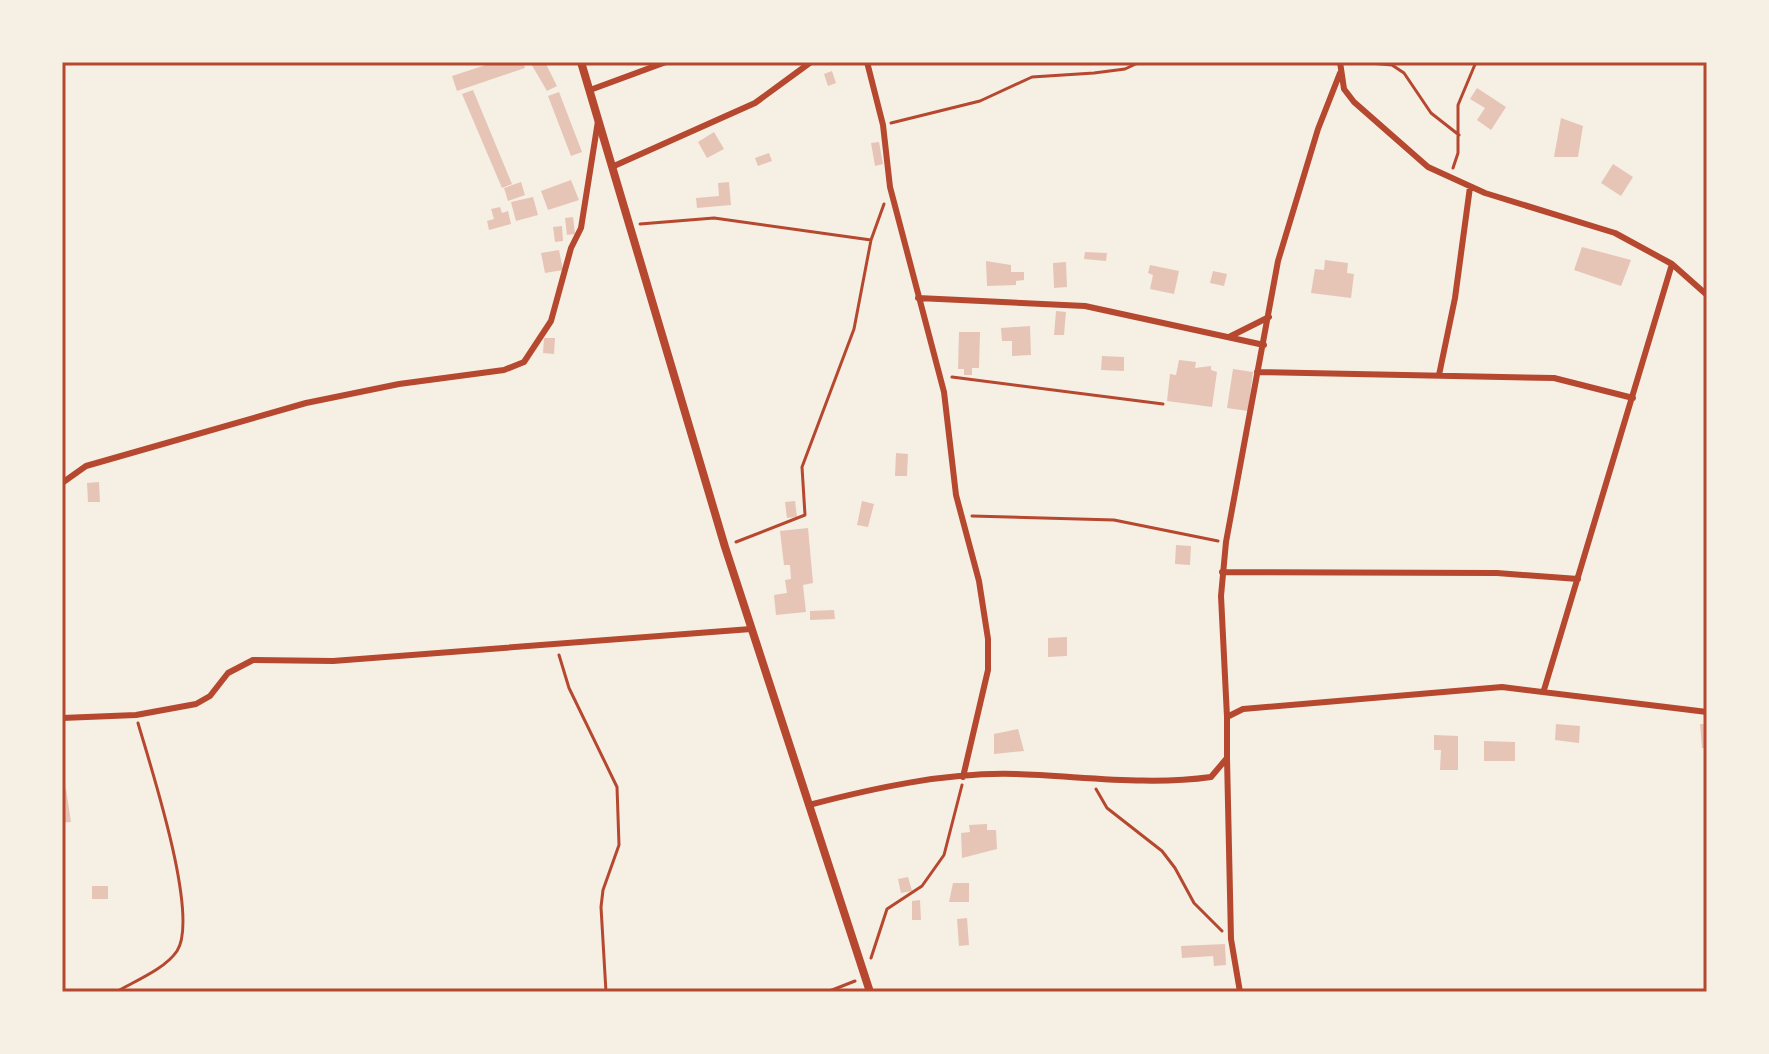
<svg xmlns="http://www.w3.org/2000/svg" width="1769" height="1054" font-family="Inter,sans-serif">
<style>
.building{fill:#e6c5b7}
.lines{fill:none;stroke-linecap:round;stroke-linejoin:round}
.path{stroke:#b5482f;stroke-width:3}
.minor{stroke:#b5482f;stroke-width:6}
.tertiary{stroke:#b5482f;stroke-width:8}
.neatline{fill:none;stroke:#b5482f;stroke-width:3}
</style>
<rect width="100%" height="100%" fill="#f6efe4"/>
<path class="building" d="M 495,62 L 523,62 L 525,68 L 457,91 L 452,76 Z
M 530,62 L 545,62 L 557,86 L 547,91 Z
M 832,71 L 836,83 L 828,86 L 824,74 Z
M 1477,88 L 1506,107 L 1491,130 L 1477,120 L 1485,108 L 1470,99 Z
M 473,90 L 512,184 L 502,188 L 462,94 Z
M 559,92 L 582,152 L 571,156 L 548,96 Z
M 1561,118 L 1583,126 L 1578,157 L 1554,157 Z
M 714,132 L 724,149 L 707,158 L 698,142 Z
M 879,142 L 883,164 L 875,166 L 871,143 Z
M 769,153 L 772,161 L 758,166 L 755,158 Z
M 1613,164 L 1633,177 L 1621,196 L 1601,183 Z
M 571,180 L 579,200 L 548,210 L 541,191 Z
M 521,182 L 525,195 L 508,201 L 504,188 Z
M 729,182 L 731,205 L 697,208 L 696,198 L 719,196 L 718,183 Z
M 533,197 L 538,215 L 516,221 L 511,202 Z
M 500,207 L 502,213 L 508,211 L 511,224 L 489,230 L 487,221 L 494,219 L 491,209 Z
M 573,217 L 575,234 L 567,235 L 565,218 Z
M 562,226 L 563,241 L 555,242 L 553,227 Z
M 1582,247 L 1631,260 L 1621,286 L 1574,270 Z
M 559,250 L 563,270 L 545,273 L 541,253 Z
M 1085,252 L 1107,253 L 1106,261 L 1084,259 Z
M 1325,260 L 1348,263 L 1347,273 L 1354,274 L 1351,298 L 1311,293 L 1315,269 L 1324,270 Z
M 986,261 L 1011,265 L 1011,272 L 1024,272 L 1024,280 L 1016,281 L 1016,285 L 987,286 Z
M 1066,262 L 1067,287 L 1054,288 L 1053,263 Z
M 1150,265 L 1179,271 L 1174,294 L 1150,289 L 1153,275 L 1148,273 Z
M 1213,271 L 1227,274 L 1224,286 L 1210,283 Z
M 1056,311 L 1066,312 L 1064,335 L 1054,335 Z
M 1030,326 L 1031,355 L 1012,356 L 1012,341 L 1002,341 L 1001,328 Z
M 959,332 L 980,332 L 979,368 L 972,368 L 972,375 L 964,375 L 964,369 L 958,369 Z
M 544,338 L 555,338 L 554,354 L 543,353 Z
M 1102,356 L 1124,357 L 1124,371 L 1101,370 Z
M 1179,360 L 1196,362 L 1195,368 L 1211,366 L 1211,370 L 1217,372 L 1212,407 L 1167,401 L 1170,374 L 1176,375 Z
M 1233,369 L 1253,372 L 1248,411 L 1227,408 Z
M 896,453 L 908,454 L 907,476 L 895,476 Z
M 99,482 L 100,502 L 88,502 L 87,483 Z
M 795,501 L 797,517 L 787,518 L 785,502 Z
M 862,501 L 874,504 L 868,527 L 857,525 Z
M 808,528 L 813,583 L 803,585 L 806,612 L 776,615 L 774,595 L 787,593 L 785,580 L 791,579 L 790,565 L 784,565 L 780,531 Z
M 1176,545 L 1191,546 L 1190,565 L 1175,564 Z
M 834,610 L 835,619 L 810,620 L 810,611 Z
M 1067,637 L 1067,656 L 1048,657 L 1048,638 Z
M 1556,724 L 1580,726 L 1579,743 L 1555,740 Z
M 1700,724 L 1707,724 L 1707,748 L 1702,748 Z
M 1018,729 L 1024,751 L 994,754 L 994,734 Z
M 1434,735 L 1458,736 L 1458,770 L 1440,770 L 1441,750 L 1434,750 Z
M 1484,741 L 1515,742 L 1515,761 L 1484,761 Z
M 66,789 L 71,822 L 62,823 L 62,790 Z
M 987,824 L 987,830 L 996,830 L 997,849 L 962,858 L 961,833 L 970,832 L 969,825 Z
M 908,877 L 912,891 L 901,893 L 898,879 Z
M 953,883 L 969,883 L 969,902 L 949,902 Z
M 92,886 L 108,886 L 108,899 L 92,899 Z
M 920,900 L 921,920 L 912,920 L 912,901 Z
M 967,918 L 969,945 L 959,946 L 957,919 Z
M 1225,944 L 1226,965 L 1214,966 L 1213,956 L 1182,958 L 1181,946 Z"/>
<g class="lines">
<path class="path" d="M 1360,62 L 1392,65 L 1404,73 L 1431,113 L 1459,135
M 891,123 L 980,101 L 1032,77 L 1094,73 L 1125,69 L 1140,62
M 1453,168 L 1458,153 L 1458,105 L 1476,62
M 640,224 L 714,218 L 871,240
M 952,377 L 1163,404
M 972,516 L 1114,520 L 1218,541
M 736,542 L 805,515 L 802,467 L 854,329 L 871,240 L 884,204
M 559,655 L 569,688 L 617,787 L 619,845 L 603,890 L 601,907 L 606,992
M 1096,789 L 1107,808 L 1162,851 L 1175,868 L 1194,903 L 1222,931
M 871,958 L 887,909 L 922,886 L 944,855 L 962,785
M 116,992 C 135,981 165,969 177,951 C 200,916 150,765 138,723
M 827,992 L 855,981"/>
<path class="minor" d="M 867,62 L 883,125 L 890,187 L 944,392 L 956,495 L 979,581 L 988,639 L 988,670 L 963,777
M 1340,62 L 1344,89 L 1354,102 L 1428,167 L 1485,193 L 1615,233 L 1672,264 L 1707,295
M 590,90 L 666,62
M 614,166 L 755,103 L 811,62
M 918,298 L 1085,306 L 1264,345
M 1229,337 L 1269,317
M 1257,372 L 1554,378 L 1633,398
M 1439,375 L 1455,298 L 1470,187
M 62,483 L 86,466 L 306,403 L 399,384 L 504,370 L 524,362 L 551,321 L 571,248 L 581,228 L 598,121
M 1222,572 L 1497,573 L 1578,579
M 1544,690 L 1672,264
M 1227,717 L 1221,596 L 1226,542 L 1278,261 L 1318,129 L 1340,73
M 62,718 L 136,715 L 196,704 L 210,696 L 228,673 L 253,660 L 333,661 L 751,629
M 1227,758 L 1231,939 L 1240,992
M 809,805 C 874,788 947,772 1015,774 C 1080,776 1147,786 1211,777 L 1227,758 L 1227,717 L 1243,709 L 1502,687 L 1707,712"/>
<path class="tertiary" d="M 581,62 L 725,547 L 870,992"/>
</g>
<rect width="1769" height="1054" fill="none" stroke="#f6efe4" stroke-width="128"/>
<rect x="64" y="64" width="1641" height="926" class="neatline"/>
</svg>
